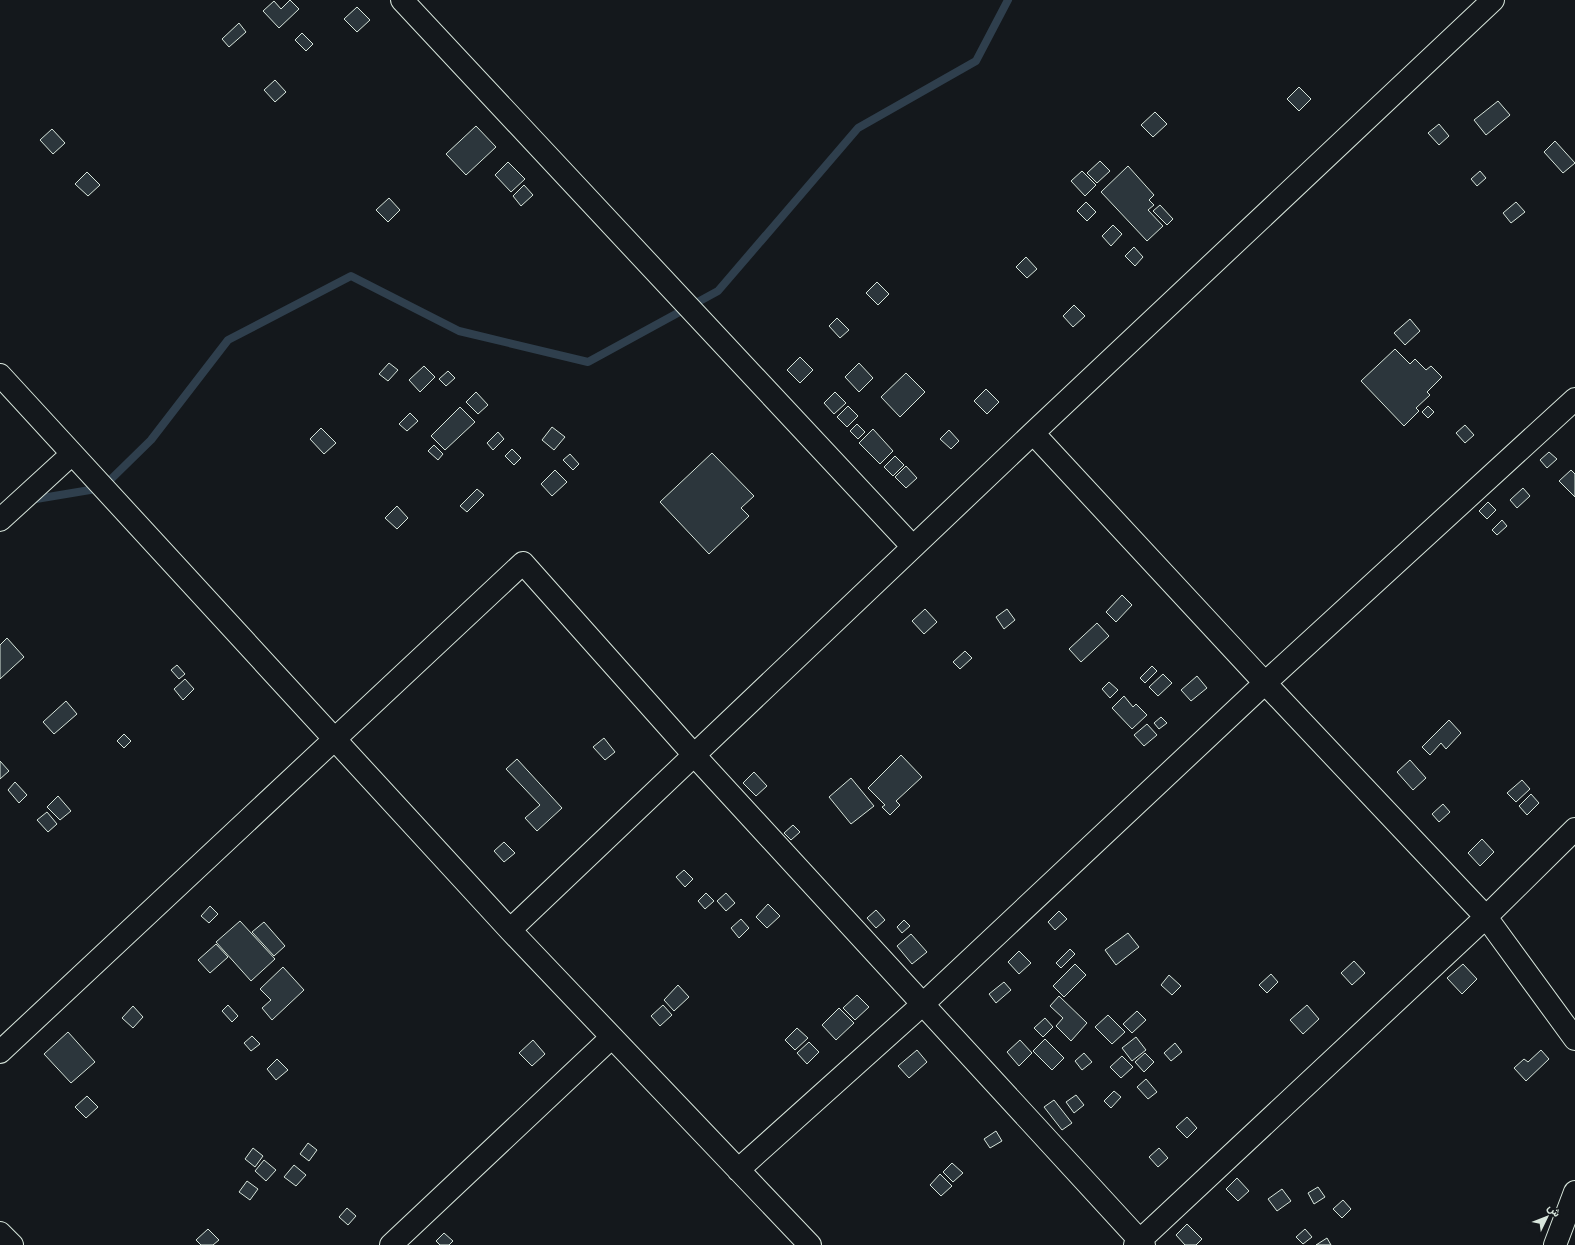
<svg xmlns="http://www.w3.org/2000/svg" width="1575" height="1245" font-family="'Alegreya Sans',Vazirmatn,sans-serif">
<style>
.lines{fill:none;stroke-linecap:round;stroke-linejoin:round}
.stream{stroke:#2f3f4d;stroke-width:8}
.building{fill:#2c363c;stroke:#d8e6dc}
.minor-casing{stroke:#d8e6dc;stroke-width:24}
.minor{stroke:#14181c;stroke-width:22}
</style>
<rect width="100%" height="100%" fill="#14181c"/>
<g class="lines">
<path class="stream" d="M 30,500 L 102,488 L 151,440 L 228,340 L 351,276 L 459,331 L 588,362 L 718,291 L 858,128 L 976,61 L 1008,0"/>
</g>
<path class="building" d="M 290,0 L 299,9 L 279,28 L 263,11 L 274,1 L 281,9 Z
M 357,7 L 370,20 L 357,32 L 344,19 Z
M 239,23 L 246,32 L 229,47 L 222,39 Z
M 302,33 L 313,44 L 306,51 L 295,40 Z
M 275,80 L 286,92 L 275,102 L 264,90 Z
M 1299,87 L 1311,99 L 1299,111 L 1287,99 Z
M 1498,101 L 1510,115 L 1486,135 L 1474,120 Z
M 1155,112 L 1167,124 L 1153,137 L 1141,125 Z
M 1439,124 L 1449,136 L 1439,145 L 1428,133 Z
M 476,126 L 496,147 L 466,175 L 446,154 Z
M 52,129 L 65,143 L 53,154 L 40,140 Z
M 1555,141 L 1575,163 L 1563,173 L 1544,152 Z
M 1100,161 L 1110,171 L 1097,183 L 1087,173 Z
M 508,162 L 525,179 L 511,192 L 495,175 Z
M 1128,166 L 1154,195 L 1149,200 L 1154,205 L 1148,210 L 1163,226 L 1147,241 L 1101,192 Z
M 1082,171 L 1096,185 L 1085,196 L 1071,181 Z
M 1480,171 L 1486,178 L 1477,186 L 1471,179 Z
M 87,172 L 100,185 L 88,196 L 75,184 Z
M 524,185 L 533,195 L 521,206 L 513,196 Z
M 389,198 L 400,210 L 388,222 L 376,210 Z
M 1086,202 L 1096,212 L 1087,221 L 1077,211 Z
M 1516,202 L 1525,212 L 1511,223 L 1503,213 Z
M 1160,205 L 1173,219 L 1167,225 L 1153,211 Z
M 1113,225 L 1122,234 L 1111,246 L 1102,236 Z
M 1134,247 L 1143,257 L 1135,266 L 1125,256 Z
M 1026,257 L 1037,269 L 1027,278 L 1016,267 Z
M 877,282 L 889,294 L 878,305 L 866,293 Z
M 1074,305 L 1085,316 L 1073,327 L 1063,316 Z
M 837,318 L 849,330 L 840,338 L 829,326 Z
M 1410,319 L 1420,331 L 1405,345 L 1394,333 Z
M 1395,349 L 1410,364 L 1415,359 L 1426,370 L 1431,366 L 1442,377 L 1427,392 L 1430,395 L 1416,408 L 1419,411 L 1404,426 L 1361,381 Z
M 800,357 L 813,370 L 800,383 L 787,370 Z
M 389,363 L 398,370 L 388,381 L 379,374 Z
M 859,363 L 873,378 L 859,392 L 845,377 Z
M 424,366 L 435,377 L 420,392 L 409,380 Z
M 448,371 L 455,378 L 446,386 L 439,379 Z
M 906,373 L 925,392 L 900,417 L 881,397 Z
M 986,389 L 999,402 L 987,414 L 974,401 Z
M 476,392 L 488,405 L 478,414 L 466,402 Z
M 835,392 L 846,403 L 834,414 L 824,403 Z
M 848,406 L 858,416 L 847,427 L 837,417 Z
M 1428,406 L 1434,412 L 1428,418 L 1422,412 Z
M 460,407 L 475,422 L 445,450 L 431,436 Z
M 410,413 L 418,421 L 407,431 L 399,424 Z
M 857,424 L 865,432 L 858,439 L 850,431 Z
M 1465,425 L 1474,435 L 1465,443 L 1456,433 Z
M 552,427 L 565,437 L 554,450 L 542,440 Z
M 321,428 L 336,443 L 324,454 L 310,439 Z
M 873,429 L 893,451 L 880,464 L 859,443 Z
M 949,430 L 959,441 L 951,449 L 940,439 Z
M 498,432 L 504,439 L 493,450 L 487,443 Z
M 434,445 L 443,454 L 438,460 L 428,451 Z
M 512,449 L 521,458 L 514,465 L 505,456 Z
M 1549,452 L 1557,459 L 1547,468 L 1540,460 Z
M 712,453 L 754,496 L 741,508 L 749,516 L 709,554 L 660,502 Z
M 570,454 L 579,464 L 573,470 L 563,460 Z
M 895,456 L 904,465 L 893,476 L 884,467 Z
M 906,466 L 917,478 L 906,488 L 895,477 Z
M 555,470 L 567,482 L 552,496 L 541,484 Z
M 1571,470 L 1575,474 L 1575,497 L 1559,481 Z
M 1523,488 L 1530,496 L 1517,508 L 1510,500 Z
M 477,489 L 484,495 L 467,512 L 460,506 Z
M 1488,502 L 1496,510 L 1487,519 L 1479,511 Z
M 397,506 L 408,518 L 397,529 L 385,518 Z
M 1502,520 L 1507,526 L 1497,535 L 1492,530 Z
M 1122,595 L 1132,605 L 1116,622 L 1106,612 Z
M 925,609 L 937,622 L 924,634 L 912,621 Z
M 1007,609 L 1015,620 L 1004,629 L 996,617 Z
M 1097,623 L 1109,636 L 1081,662 L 1069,649 Z
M 7,638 L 24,657 L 0,679 L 0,645 Z
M 965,651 L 972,658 L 960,669 L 953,662 Z
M 177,665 L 185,674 L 179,679 L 171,670 Z
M 1152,666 L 1157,671 L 1145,683 L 1140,678 Z
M 1163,674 L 1172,683 L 1158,696 L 1149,687 Z
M 1197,676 L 1207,688 L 1191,701 L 1181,690 Z
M 185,679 L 194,689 L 183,700 L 174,689 Z
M 1109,682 L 1118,690 L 1110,698 L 1102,689 Z
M 1124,696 L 1133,707 L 1136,704 L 1147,715 L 1132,729 L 1112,708 Z
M 66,701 L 77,714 L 54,734 L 43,722 Z
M 1161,717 L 1167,723 L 1159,729 L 1154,723 Z
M 1449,720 L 1461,733 L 1446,749 L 1441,743 L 1430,755 L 1422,747 Z
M 1147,724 L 1157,735 L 1144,746 L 1134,735 Z
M 124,734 L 131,741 L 124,748 L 117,741 Z
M 604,738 L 615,752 L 605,760 L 593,747 Z
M 901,755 L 922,777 L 896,801 L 900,805 L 890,815 L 882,807 L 885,805 L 868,788 Z
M 517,759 L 562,808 L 537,831 L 525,818 L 540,805 L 506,769 Z
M 1410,760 L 1426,778 L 1413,790 L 1397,772 Z
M 0,761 L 9,771 L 0,779 Z
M 754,772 L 767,786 L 756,796 L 743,783 Z
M 851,778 L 874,806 L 851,824 L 829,797 Z
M 1522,780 L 1530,789 L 1516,802 L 1507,793 Z
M 15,782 L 27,795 L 19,803 L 8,790 Z
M 1531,794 L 1539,803 L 1527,815 L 1519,806 Z
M 58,796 L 71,811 L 60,820 L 47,807 Z
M 1443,804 L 1450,812 L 1439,822 L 1432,814 Z
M 47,812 L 57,824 L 48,832 L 37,820 Z
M 793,825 L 800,832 L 791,840 L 784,833 Z
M 1482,839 L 1494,852 L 1480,866 L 1468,853 Z
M 504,842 L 515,853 L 504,862 L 494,851 Z
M 684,870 L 693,879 L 685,887 L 676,877 Z
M 706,893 L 714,901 L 705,909 L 698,901 Z
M 726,893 L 735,903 L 726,911 L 717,901 Z
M 768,904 L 780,916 L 767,928 L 756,917 Z
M 210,906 L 218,914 L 209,923 L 201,916 Z
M 876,910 L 885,920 L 876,928 L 867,918 Z
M 1059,911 L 1067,919 L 1055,930 L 1048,922 Z
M 741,919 L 749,928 L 739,938 L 731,928 Z
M 904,920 L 910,926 L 902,933 L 897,927 Z
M 240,921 L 275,959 L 251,981 L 216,942 Z
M 264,922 L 285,946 L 274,956 L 252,932 Z
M 1128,933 L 1139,947 L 1116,965 L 1105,950 Z
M 911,934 L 927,952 L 912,964 L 897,946 Z
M 216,944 L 228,957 L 210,973 L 198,960 Z
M 1070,949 L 1075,954 L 1061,968 L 1056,963 Z
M 1019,951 L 1031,963 L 1019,974 L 1008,962 Z
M 1354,961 L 1365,973 L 1352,985 L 1341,973 Z
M 1075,964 L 1086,975 L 1064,997 L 1053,986 Z
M 1463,964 L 1477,979 L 1462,994 L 1447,978 Z
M 283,967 L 304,990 L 272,1020 L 262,1008 L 271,1000 L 260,989 Z
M 1271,974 L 1278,982 L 1267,993 L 1259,985 Z
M 1169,975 L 1181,986 L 1172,995 L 1161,985 Z
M 1004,982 L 1011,990 L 996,1003 L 989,994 Z
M 678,985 L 689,997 L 674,1011 L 664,1000 Z
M 857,995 L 869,1007 L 855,1020 L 843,1008 Z
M 1059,996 L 1087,1023 L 1071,1041 L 1056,1026 L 1063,1018 L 1050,1006 Z
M 228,1005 L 238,1016 L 232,1022 L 222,1011 Z
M 663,1005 L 672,1015 L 660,1026 L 651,1016 Z
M 1307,1005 L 1319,1019 L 1303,1034 L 1290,1020 Z
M 133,1006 L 143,1017 L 133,1028 L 122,1018 Z
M 839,1008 L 854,1023 L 836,1040 L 822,1025 Z
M 1137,1011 L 1146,1020 L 1132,1033 L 1123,1024 Z
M 1108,1015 L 1125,1032 L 1112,1044 L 1095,1027 Z
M 1045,1018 L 1053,1027 L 1043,1037 L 1034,1028 Z
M 797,1028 L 808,1038 L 795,1050 L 785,1040 Z
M 68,1032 L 95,1062 L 71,1083 L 44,1054 Z
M 252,1036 L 260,1044 L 251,1051 L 244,1043 Z
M 1136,1037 L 1146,1050 L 1132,1061 L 1122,1048 Z
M 1045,1039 L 1064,1058 L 1052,1070 L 1033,1051 Z
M 533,1040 L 545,1054 L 532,1066 L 519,1053 Z
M 1020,1040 L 1032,1053 L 1019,1066 L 1007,1052 Z
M 809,1042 L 819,1052 L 807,1064 L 797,1053 Z
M 1175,1043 L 1182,1052 L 1171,1061 L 1164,1053 Z
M 917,1050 L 927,1062 L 909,1078 L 898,1066 Z
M 1541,1050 L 1549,1059 L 1526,1081 L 1514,1068 L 1524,1059 L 1528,1062 Z
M 1084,1053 L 1092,1062 L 1082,1070 L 1075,1061 Z
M 1145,1053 L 1154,1062 L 1144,1072 L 1135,1062 Z
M 1122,1056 L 1133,1067 L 1121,1078 L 1110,1067 Z
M 277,1059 L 288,1070 L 276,1080 L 267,1069 Z
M 1146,1079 L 1157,1092 L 1148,1099 L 1137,1087 Z
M 1114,1091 L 1121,1097 L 1111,1108 L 1104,1101 Z
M 1076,1095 L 1084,1105 L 1074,1113 L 1066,1102 Z
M 87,1096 L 98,1107 L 86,1118 L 75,1107 Z
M 1054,1100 L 1072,1123 L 1062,1130 L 1044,1107 Z
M 1187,1117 L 1197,1128 L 1187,1138 L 1176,1127 Z
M 996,1131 L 1002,1141 L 990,1148 L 984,1139 Z
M 308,1143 L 317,1150 L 309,1161 L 300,1154 Z
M 253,1148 L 263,1156 L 255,1167 L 245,1159 Z
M 1159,1148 L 1168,1158 L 1158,1167 L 1149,1157 Z
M 264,1160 L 276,1170 L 266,1181 L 255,1171 Z
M 952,1163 L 963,1173 L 953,1182 L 943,1172 Z
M 294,1165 L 306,1175 L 296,1186 L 284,1177 Z
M 940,1174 L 952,1186 L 941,1196 L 930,1185 Z
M 1237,1178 L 1249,1191 L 1238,1201 L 1226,1189 Z
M 247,1181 L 258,1189 L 250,1200 L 239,1192 Z
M 1318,1187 L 1325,1197 L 1314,1204 L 1308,1193 Z
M 1282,1189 L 1291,1201 L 1277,1211 L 1268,1199 Z
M 1343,1200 L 1351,1209 L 1342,1218 L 1333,1209 Z
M 347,1208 L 356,1216 L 348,1225 L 339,1217 Z
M 1187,1224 L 1202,1239 L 1196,1245 L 1185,1245 L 1176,1235 Z
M 208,1229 L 219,1240 L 213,1245 L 201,1245 L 196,1240 Z
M 1305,1229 L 1312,1237 L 1303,1244 L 1296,1237 Z
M 444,1233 L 453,1241 L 449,1245 L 440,1245 L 436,1241 Z
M 1327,1238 L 1331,1245 L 1316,1245 Z"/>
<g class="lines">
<g class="minor-casing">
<path id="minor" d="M 402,0 L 913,547
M 0,375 L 510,930 L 810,1245
M 1033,433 L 1265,683 L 1486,917 L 1575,1039
M 0,520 L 72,454
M 510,930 L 1033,433 L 1493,0
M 0,1052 L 523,563 L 694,755 L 1144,1245
M 738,1170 L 923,1004 L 1265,683 L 1575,399
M 0,1233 L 12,1245
M 391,1245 L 612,1037
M 1135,1245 L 1486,917 L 1575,829
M 1555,1245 L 1575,1192"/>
</g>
<use href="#minor" class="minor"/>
</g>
<g transform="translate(1547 1217) rotate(47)" stroke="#14181c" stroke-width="3" paint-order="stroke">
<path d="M0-3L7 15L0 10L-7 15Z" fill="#d8e6dc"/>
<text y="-6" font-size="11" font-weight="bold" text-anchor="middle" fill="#d8e6dc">ش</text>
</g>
</svg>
